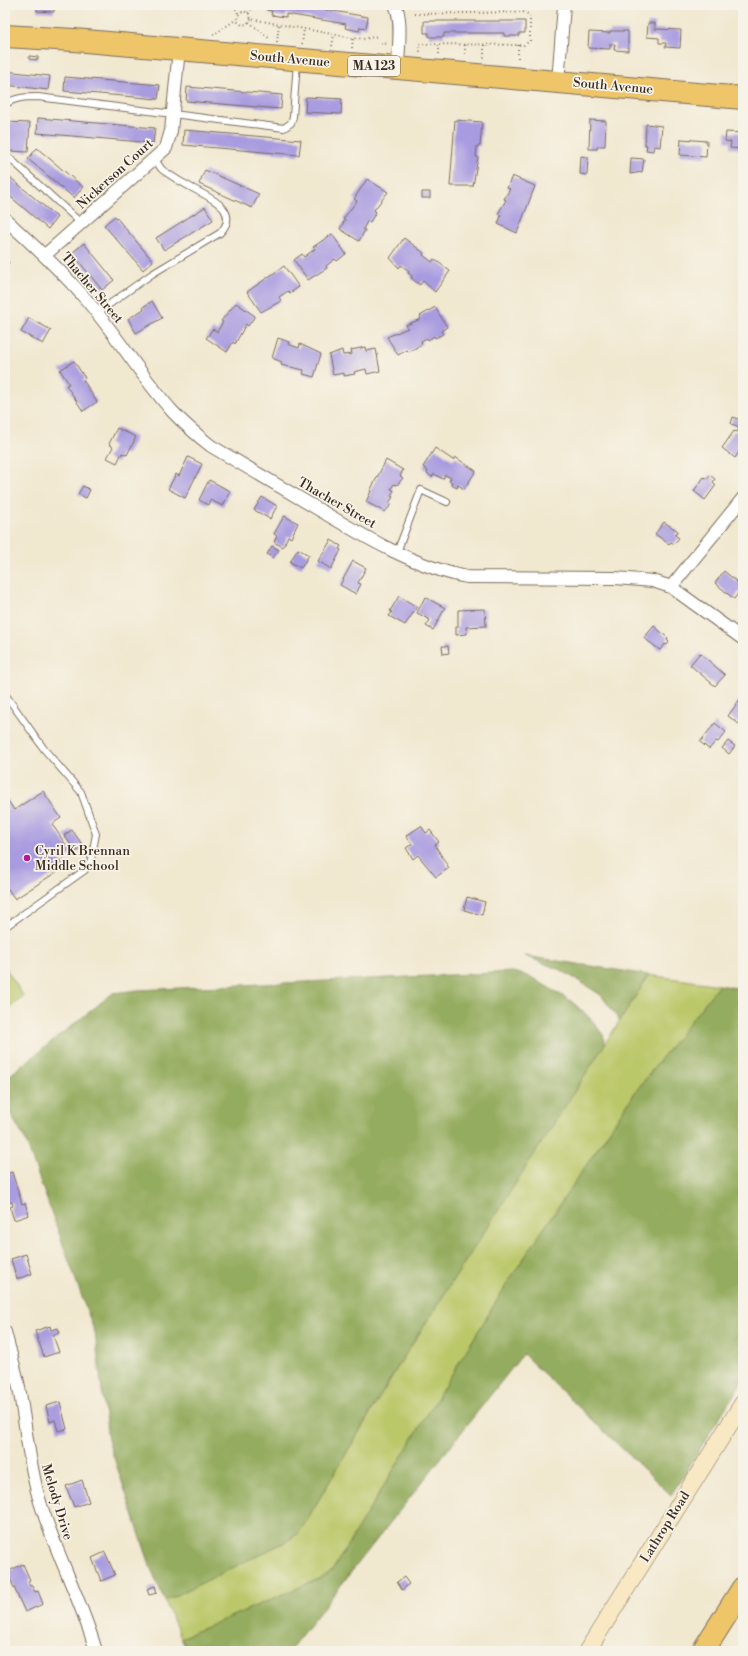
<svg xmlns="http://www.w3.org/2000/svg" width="748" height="1656" font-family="'Libre Bodoni',serif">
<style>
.green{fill:#bbc86a;stroke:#7b7944}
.forest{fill:#94ac5e;stroke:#686b3e}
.building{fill:#a99be0}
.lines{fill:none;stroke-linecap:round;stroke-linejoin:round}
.lane-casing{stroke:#7b6c5c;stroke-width:8}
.street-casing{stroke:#7b6c5c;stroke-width:14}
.secondary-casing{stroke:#7b6c5c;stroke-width:18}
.highway-casing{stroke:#7b6c5c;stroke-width:24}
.path{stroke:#7b6c5c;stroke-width:2;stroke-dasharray:1 3;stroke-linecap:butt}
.lane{stroke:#fff;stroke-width:6}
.street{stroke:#fff;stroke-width:12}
.secondary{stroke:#f8e8c3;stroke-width:17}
.highway{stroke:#eec569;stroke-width:22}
.poi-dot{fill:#b5179e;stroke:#f7f3e8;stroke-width:1.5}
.labels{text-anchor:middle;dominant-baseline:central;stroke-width:3.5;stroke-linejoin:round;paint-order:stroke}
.shield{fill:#f7f3e8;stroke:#73665b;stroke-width:1}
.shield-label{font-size:12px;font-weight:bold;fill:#3b2a1e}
.street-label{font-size:13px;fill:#3b2a1e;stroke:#f7f3e8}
.poi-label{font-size:13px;fill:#3b2a1e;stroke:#f7f3e8;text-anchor:start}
</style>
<rect width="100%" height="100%" fill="#f7f3e8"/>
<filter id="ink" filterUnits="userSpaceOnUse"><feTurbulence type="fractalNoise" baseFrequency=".025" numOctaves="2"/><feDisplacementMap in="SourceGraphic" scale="8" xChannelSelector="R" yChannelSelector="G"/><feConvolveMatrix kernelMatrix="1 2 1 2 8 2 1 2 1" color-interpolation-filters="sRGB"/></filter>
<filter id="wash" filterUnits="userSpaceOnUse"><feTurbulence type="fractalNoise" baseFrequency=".012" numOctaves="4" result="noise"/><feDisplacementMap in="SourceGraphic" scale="16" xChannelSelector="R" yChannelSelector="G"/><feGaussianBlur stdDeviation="0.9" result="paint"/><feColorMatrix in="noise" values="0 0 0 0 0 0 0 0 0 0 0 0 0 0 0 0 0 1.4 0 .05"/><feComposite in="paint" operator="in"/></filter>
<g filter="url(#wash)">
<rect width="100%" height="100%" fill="#f1e8d0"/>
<path class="green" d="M 5,967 L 24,997 L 5,1010 Z
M 649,975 L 719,985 L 636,1091 L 510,1279 L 332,1571 L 321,1578 L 181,1638 L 165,1601 L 287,1541 L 299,1533 L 400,1363 Z"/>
<path class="forest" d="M 525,956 L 649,975 L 620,1021 L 601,995 L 563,971 Z
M 513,972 L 531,977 L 571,1001 L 592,1020 L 603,1035 L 605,1044 L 400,1363 L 299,1533 L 287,1541 L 165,1601 L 152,1571 L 108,1440 L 95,1333 L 25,1139 L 5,1105 L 5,1079 L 113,993 L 138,990 Z
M 719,985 L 743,989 L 743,1380 L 671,1495 L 523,1354 L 289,1651 L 187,1651 L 181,1638 L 321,1578 L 332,1571 L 510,1279 L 636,1091 Z"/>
<g id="blocks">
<path class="building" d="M 37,5 L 54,5 L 54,12 L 37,11 Z
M 267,5 L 299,5 L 368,17 L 366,28 L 360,27 L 359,31 L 345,28 L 346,24 L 286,14 L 286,17 L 271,15 L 272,11 L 266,10 Z
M 424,21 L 525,21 L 525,33 L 519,33 L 519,36 L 504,36 L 504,33 L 444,33 L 444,37 L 429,37 L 429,33 L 424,33 Z
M 648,23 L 655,23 L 655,29 L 681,30 L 680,48 L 665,47 L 666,43 L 659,43 L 659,38 L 647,37 Z
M 610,31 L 628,31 L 628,51 L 614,50 L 615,44 L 610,44 L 610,49 L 588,48 L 589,32 L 610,33 Z
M 29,56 L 38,57 L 38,60 L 29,59 Z
M 5,71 L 50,76 L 48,90 L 5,85 Z
M 65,77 L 160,85 L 158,99 L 64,91 Z
M 187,87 L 282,95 L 281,109 L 186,101 Z
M 306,97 L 342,99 L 341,114 L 305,112 Z
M 38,118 L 155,128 L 153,143 L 37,133 Z
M 455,120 L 482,122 L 480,146 L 477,146 L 476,157 L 478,157 L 473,186 L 450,186 Z
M 590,120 L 606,121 L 605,146 L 598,146 L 597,149 L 589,149 Z
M 5,122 L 30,123 L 28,152 L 9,151 L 10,130 L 5,130 Z
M 646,124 L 662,126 L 660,147 L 654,146 L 653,151 L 646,150 L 647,145 L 645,145 Z
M 184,130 L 301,140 L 299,155 L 183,145 Z
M 726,132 L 743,133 L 743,149 L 730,148 L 731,142 L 725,141 Z
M 681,139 L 707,141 L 706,157 L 680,155 Z
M 37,148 L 83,187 L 74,198 L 28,159 Z
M 581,156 L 588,157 L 587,175 L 580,174 Z
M 631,158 L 644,159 L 642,172 L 630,174 Z
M 205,170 L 259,194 L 252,208 L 199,184 Z
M 5,173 L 57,217 L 48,229 L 5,192 Z
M 512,176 L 535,186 L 517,233 L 498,224 L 501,216 L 498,214 L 506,200 L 504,199 L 510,189 L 507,188 Z
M 367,179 L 388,192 L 374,210 L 376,212 L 370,222 L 368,220 L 363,229 L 365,230 L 359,241 L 340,229 L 345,220 L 343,219 L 357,201 L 354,199 Z
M 422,192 L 430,192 L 430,198 L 422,198 Z
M 205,207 L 213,220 L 164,250 L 156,238 Z
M 115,216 L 153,261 L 143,270 L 104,225 Z
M 332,234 L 346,254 L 337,261 L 335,259 L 326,266 L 327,268 L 308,280 L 294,260 L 302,254 L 304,257 L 315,249 L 313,247 Z
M 404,238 L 424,253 L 423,255 L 432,262 L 434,259 L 450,271 L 435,292 L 423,281 L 420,285 L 411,278 L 412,276 L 408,273 L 409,271 L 401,265 L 399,268 L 390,258 Z
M 84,243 L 114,280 L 102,290 L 72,253 Z
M 5,260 L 9,262 L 5,269 Z
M 284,266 L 299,287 L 290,293 L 288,291 L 279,297 L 281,301 L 261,312 L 247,292 Z
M 152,301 L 162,318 L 136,333 L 128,319 L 144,309 L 143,307 Z
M 236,303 L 255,316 L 248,326 L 246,324 L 235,344 L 233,342 L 227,352 L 206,338 L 213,329 L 217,332 L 223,322 L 221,321 Z
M 435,307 L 447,327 L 441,331 L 443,334 L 435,338 L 434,336 L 428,340 L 427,338 L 421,341 L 422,344 L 409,352 L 407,350 L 398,355 L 387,337 L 408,328 L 406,325 L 421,319 L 420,316 Z
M 29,318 L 51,330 L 43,344 L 21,332 Z
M 278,338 L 289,342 L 288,344 L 299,348 L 300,344 L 321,354 L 314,377 L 303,374 L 304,370 L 281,365 L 282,362 L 272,358 Z
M 365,347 L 366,351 L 376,349 L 380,371 L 367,374 L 366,369 L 354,372 L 355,374 L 344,376 L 344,373 L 333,375 L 329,355 L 342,350 L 343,355 L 352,354 L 351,350 Z
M 74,361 L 85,378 L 83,380 L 97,402 L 83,411 L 66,385 L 69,384 L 60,370 Z
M 733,417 L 743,421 L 743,446 L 735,458 L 722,448 L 734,431 L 737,432 L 740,427 L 731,424 Z
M 117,428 L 136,437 L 127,455 L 122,453 L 117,463 L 107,458 L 113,447 L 109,444 Z
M 435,448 L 453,460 L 455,457 L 476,471 L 464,489 L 458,485 L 457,488 L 451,485 L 452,482 L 449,481 L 451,478 L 445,475 L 443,479 L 434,474 L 432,477 L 427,473 L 428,471 L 423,467 Z
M 188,457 L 202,464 L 185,498 L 168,489 L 176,474 L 179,476 Z
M 386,460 L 403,470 L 400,476 L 403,478 L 397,485 L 394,484 L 391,489 L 394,490 L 391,496 L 393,497 L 389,503 L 392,504 L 385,512 L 366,502 L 371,491 L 370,491 Z
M 710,475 L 715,479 L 713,482 L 716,485 L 705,500 L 694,491 L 704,477 L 707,479 Z
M 209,480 L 230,491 L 223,506 L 210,500 L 208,505 L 199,500 Z
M 83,486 L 90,490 L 86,498 L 78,494 Z
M 262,497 L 277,506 L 270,519 L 254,510 Z
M 284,516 L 298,523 L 291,538 L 288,536 L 283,547 L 274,542 L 277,536 L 274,534 Z
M 664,522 L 678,531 L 675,535 L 679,538 L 674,544 L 671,542 L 669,544 L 655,534 Z
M 331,540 L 341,546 L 339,549 L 341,550 L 331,569 L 318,561 Z
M 272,546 L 279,550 L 273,558 L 267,554 Z
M 298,549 L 309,555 L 301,568 L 290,562 Z
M 353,561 L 366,568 L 358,583 L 361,584 L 356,594 L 340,585 Z
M 724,571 L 737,582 L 743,573 L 743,587 L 734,599 L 715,583 Z
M 399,596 L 417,607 L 405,625 L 389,616 L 392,612 L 390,611 Z
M 425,597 L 445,608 L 433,630 L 426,626 L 430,620 L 417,613 Z
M 485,609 L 486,626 L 466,627 L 467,634 L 456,635 L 456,627 L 458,627 L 458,610 Z
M 654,626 L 668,638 L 667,640 L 669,642 L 667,645 L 665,644 L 660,650 L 644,638 Z
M 442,646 L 448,646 L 449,653 L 443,654 Z
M 700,653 L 725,675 L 715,686 L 690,665 Z
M 741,698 L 743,700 L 743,721 L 739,724 L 728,716 Z
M 715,723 L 726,732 L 718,742 L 716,741 L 709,749 L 700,742 Z
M 728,741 L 735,746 L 729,754 L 722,748 Z
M 43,791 L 61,818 L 52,824 L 72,854 L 60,861 L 64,867 L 15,899 L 8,889 L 5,891 L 5,796 L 14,810 Z
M 421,826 L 426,833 L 430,830 L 439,842 L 435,845 L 449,868 L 436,877 L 418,855 L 413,859 L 406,848 L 412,844 L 406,836 Z
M 72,830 L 84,847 L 76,852 L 64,835 Z
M 467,897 L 485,902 L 482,915 L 464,910 Z
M 12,1172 L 22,1204 L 25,1203 L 29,1215 L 14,1220 L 10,1207 L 13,1206 L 12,1202 L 5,1204 L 5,1174 Z
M 26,1254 L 32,1274 L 17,1279 L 11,1259 Z
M 50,1326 L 51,1330 L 58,1328 L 60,1333 L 53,1335 L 59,1352 L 44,1357 L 35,1331 Z
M 60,1402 L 67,1429 L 58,1431 L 55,1420 L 50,1422 L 46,1406 Z
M 82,1480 L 89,1502 L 74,1507 L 66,1486 Z
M 105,1552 L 115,1575 L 101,1581 L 92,1558 Z
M 23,1564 L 30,1580 L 28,1581 L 30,1586 L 32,1586 L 35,1592 L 38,1591 L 43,1604 L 25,1612 L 7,1572 Z
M 404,1577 L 409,1584 L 402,1590 L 397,1582 Z
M 155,1586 L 157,1593 L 149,1595 L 147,1589 Z"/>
</g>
</g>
<g filter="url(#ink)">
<use href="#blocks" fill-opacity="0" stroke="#7b6c5c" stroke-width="1"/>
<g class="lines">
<g class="lane-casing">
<path id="lane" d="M 5,105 C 14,97 27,97 38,97 L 284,128 L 291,123 L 293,117 L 297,62
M 5,154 L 81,223
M 97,313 L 152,274 L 220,233 C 241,211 211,198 194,189 C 184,184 174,178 164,171 C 160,169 158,163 155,159
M 397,552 L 421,490 L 447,502
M 5,694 L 44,749 L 81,792 L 96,834 L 91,860 L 85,870 L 5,927"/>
</g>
<g class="street-casing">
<path id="street" d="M 395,5 C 403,18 398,52 398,68
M 558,82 L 564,5
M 5,219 C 32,244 59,268 83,296 C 115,332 140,375 172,411 C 184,424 197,435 211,446 C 246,467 282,488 318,509 C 363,536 415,567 467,577 L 615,578 L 653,581 L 671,587 L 743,639
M 45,255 L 166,148 L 171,131 L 179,49
M 671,587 L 743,498
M 5,1332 C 9,1348 14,1365 18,1382 C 25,1419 28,1458 38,1495 C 53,1549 81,1598 96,1651"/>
</g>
<g class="secondary-casing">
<path id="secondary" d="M 587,1651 L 743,1403"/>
</g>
<g class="highway-casing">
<path id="highway" d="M 5,36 L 74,40 L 743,98
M 703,1651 L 743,1588"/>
</g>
<path class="path" d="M 234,5 L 238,13
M 529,5 L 531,5
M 248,13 L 255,5
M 415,14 L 523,12 L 528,14 L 530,17 L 530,41 L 524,45 L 419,44 L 420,52
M 251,19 L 247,24 L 242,25 L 238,22 L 238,15 L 244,11 L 249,14 L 251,19 L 353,38 L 365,39 L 378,36
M 249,22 L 270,39
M 213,35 L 237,19
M 277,42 L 279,24
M 377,43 L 388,44
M 302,44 L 304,29
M 465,45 L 465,56
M 484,45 L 484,58
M 518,45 L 518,61
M 332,46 L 334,35
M 352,48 L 353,38
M 439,54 L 439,45
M 5,896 L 11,893"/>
<use href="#lane" class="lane"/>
<use href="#street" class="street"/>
<use href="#secondary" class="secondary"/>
<use href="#highway" class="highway"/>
</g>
</g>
<circle class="poi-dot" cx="27" cy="858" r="4"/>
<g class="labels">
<rect class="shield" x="348" y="56" width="52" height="20" rx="3"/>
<g class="shield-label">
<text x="374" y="66">MA 123</text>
</g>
<g class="street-label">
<text transform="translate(290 59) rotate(5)">South Avenue</text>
<text transform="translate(613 86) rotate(5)">South Avenue</text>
<text transform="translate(115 174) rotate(-42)">Nickerson Court</text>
<text transform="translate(92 288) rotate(50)">Thacher Street</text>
<text transform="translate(337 503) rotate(30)">Thacher Street</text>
<text transform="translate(57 1502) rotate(73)">Melody Drive</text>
<text transform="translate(665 1527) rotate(-58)">Lathrop Road</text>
</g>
<g class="poi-label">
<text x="35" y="851">Cyril K Brennan<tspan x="35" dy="15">Middle School</tspan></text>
</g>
</g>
<rect width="748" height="1656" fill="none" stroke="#f7f3e8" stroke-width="20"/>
</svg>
